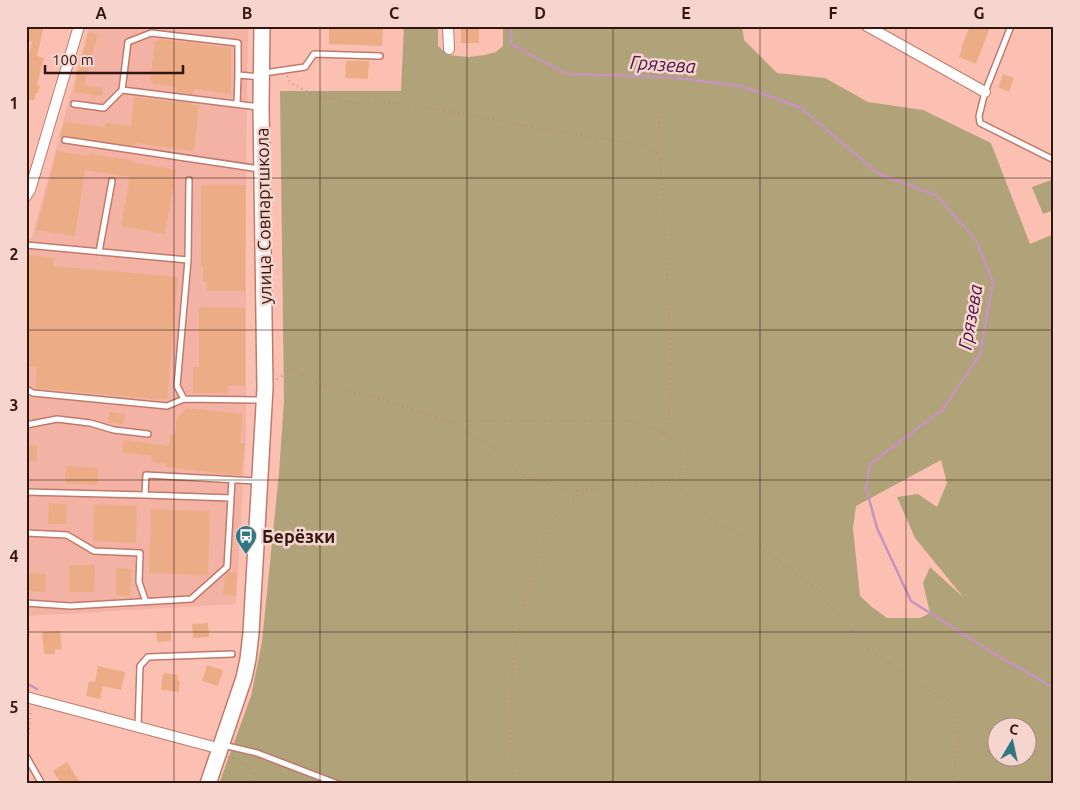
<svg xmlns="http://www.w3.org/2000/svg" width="1080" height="810" font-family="Ubuntu,sans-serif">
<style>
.built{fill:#f3b2a3}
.green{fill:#b0a379;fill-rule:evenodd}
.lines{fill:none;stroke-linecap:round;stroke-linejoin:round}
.stream{stroke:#c593bc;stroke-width:2.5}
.building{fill:#ecad86}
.lane-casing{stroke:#c07a6b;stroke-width:8}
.street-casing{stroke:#c07a6b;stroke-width:12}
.secondary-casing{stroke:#c07a6b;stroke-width:18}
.path{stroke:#bf8d81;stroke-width:2;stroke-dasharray:1 4;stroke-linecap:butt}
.lane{stroke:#fff;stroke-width:5}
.street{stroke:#fff;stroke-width:10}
.secondary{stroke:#fff;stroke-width:15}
.grid{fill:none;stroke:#321711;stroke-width:1;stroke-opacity:0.55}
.labels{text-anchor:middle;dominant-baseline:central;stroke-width:5;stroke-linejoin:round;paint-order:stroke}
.street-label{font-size:18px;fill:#321711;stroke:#f5d5ce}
.poi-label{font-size:18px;font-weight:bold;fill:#321711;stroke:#f5d5ce;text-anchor:start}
.water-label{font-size:19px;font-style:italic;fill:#4f1449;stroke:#f5d5ce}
.neatline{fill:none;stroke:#321711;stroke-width:2}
.grid-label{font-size:16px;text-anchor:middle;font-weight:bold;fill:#321711}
</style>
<rect width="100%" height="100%" fill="#fcc0b2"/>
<path class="built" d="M 89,26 L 248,26 L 246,167 L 246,437 L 236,604 L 26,616 L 26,238 L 32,238 Z"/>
<path class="green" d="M 404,26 L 438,26 L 438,46 L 448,55 L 469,57 L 485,55 L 496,52 L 503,46 L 503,26 L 742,26 L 744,40 L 777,73 L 825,78 L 868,102 L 923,110 L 991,143 L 1030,244 L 1054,234 L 1054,784 L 219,784 L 251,696 L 262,642 L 279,473 L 284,401 L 280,91 L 401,91 ZM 941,460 L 947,483 L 937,507 L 918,494 L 897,497 L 915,538 L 963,597 L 930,567 L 923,583 L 930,613 L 920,618 L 887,618 L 872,607 L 860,596 L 853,528 L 856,506 ZM 998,728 L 1028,728 L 1028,758 L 998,758 Z
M 1054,179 L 1054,210 L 1043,214 L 1032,187 Z"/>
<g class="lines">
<path class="stream" d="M 511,26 L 511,44 L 567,74 L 669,77 L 741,86 L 801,108 L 879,174 L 936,195 L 976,240 L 993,282 L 980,355 L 942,410 L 870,464 L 866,488 L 877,528 L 911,601 L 990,651 L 1054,688
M 26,683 L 37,689"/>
</g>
<path class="building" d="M 29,26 L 44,26 L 37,56 L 44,58 L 37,85 L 40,86 L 38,93 L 36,93 L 34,101 L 26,99 L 26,66 L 32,42 L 26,41 Z
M 329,26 L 383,26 L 382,46 L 329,44 Z
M 970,26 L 978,26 L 989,30 L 976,64 L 959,57 L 962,49 L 961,48 Z
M 461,28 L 479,28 L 479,43 L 461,43 Z
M 89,32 L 98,34 L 84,85 L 103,88 L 102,96 L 74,92 L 76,79 Z
M 160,39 L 231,48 L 231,94 L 194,89 L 193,94 L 176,92 L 177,87 L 154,84 L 150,80 L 155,42 Z
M 346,61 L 369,61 L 368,79 L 345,78 Z
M 1003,74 L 1014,78 L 1009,92 L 998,87 Z
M 134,97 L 175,102 L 175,101 L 192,103 L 192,105 L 199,105 L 194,151 L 135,143 L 135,146 L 66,136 L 59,137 L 64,122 L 105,127 L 106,123 L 131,126 Z
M 57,151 L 89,156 L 89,154 L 132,160 L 131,162 L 176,170 L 165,234 L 121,226 L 130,177 L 85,170 L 75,236 L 36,230 Z
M 201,185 L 246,185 L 245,291 L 207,291 L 207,281 L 203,281 L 203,266 L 201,265 Z
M 26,255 L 54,258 L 53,266 L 178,277 L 167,400 L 35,388 L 37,367 L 26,366 Z
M 199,307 L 245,308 L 245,386 L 228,386 L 228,393 L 193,393 L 193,367 L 199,367 Z
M 187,408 L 243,414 L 240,443 L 245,443 L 241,476 L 166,467 L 166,464 L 151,462 L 152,456 L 122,452 L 124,440 L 169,446 L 170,434 L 175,435 L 177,417 Z
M 109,412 L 125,414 L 123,424 L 108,422 Z
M 26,445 L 37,446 L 36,462 L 26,461 Z
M 66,466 L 98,468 L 97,485 L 65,483 Z
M 49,503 L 67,504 L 66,524 L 48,524 Z
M 94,505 L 137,506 L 136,543 L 93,541 Z
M 151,509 L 210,511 L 208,575 L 149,573 Z
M 69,565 L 95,565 L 94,592 L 69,592 Z
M 116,568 L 131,569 L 130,596 L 116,595 Z
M 228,572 L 237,573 L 236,596 L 223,595 L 225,575 Z
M 26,573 L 46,574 L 45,592 L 26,591 Z
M 208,623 L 209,637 L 193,638 L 192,624 Z
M 60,631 L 62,649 L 55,650 L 55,654 L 44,654 L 42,632 Z
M 171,631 L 171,641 L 157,642 L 156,632 Z
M 207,665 L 223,670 L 218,686 L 202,681 Z
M 98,666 L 125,672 L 121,690 L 103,686 L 100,699 L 86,696 L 89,681 L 95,682 Z
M 163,673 L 178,675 L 177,680 L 180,681 L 179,692 L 161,690 Z
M 67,762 L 81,784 L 61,784 L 53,771 Z"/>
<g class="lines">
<g class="lane-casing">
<path id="lane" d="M 1011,26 L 985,92 L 979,116 L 980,123 L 1054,160
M 264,73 L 305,67 L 314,54 L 380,56
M 74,104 L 104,108 L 122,90
M 237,104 L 238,75
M 259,107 L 122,90 L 128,42 L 151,33 L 238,43 L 238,75 L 261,77
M 65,140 L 260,169
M 26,245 L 188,260
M 99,252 L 112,181
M 26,389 L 33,393 L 167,406 L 184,399 L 262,400
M 184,399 L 177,386 L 188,260 L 189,180
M 26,425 L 57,419 L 90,423 L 114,430 L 148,434
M 26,492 L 145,495 L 146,475 L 257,481
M 145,495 L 231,498
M 26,533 L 67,535 L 94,551 L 140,553 L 139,582 L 146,602
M 26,603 L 70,606 L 191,599 L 227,567 L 232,480
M 138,726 L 140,666 L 148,657 L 232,654
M 223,745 L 257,753 L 338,784
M 26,756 L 42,784"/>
</g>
<g class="street-casing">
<path id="street" d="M 448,26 L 449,49
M 867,26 L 985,92
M 26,196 L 30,190 L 79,26
M 26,697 L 221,749"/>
</g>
<g class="secondary-casing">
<path id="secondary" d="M 208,784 L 244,678 L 248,659 L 251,633 L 265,388 L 261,107 L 262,26"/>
</g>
<path class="path" d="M 287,76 L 290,82 L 309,93 L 358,104 L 383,102 L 419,106 L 544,129 L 643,145 L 657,153 L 661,168 L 671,355 L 669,419 L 666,434
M 657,153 L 659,122 L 663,106
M 277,379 L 294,369 L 314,382 L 374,397 L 447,421 L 630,421 L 666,434 L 682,451 L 679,486
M 447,421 L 468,433 L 495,449 L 519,473 L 570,491 L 586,490 L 624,485 L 679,486 L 712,520 L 754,542 L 816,588 L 865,647 L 955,706 L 958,739 L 952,784
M 27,749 L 31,709
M 228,757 C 243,761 255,768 257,784
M 512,784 L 513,771 L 510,746 L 512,676 L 518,634 L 528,592 L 547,530 L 567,502 L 586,490"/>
<use href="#lane" class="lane"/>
<use href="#street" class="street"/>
<use href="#secondary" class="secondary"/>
</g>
<path class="grid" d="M 174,26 L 174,784M 320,26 L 320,784M 467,26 L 467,784M 613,26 L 613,784M 760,26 L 760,784M 906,26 L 906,784M 26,178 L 1054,178M 26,330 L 1054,330M 26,480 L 1054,480M 26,632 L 1054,632"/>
<defs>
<g id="bus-pin" transform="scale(1.125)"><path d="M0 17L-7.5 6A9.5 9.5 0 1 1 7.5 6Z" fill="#307683" stroke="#f5d5ce"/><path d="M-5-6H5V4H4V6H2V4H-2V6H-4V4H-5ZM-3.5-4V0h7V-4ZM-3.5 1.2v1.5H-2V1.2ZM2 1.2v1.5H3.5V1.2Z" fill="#fff"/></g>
</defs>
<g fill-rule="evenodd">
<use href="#bus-pin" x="246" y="536"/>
</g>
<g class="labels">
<g class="street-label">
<text transform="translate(263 216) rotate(-91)">улица Совпартшкола</text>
</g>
<g class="poi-label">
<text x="262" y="536">Берёзки</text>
</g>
<g class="water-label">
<text transform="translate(663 64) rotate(4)">Грязева</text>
<text transform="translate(970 317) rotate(-80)">Грязева</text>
</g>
</g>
<rect width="1080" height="810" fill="none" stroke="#f5d5ce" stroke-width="55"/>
<g transform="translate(1012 742) rotate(9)"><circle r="24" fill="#f5d5ce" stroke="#a78982"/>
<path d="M0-4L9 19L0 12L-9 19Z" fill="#307683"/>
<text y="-8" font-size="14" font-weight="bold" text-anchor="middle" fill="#321711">С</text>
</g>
<path d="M45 65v8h138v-8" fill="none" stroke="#321711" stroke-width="2.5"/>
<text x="52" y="65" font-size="15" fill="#321711" stroke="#f5d5ce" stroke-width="4" paint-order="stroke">100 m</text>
<rect x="28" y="28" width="1024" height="754" class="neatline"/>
<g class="grid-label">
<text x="101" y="19">A</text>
<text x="247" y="19">B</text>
<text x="394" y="19">C</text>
<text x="540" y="19">D</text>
<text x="686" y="19">E</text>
<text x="833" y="19">F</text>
<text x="979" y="19">G</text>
<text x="14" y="109">1</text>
<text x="14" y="260">2</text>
<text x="14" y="411">3</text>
<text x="14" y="562">4</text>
<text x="14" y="713">5</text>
</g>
</svg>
